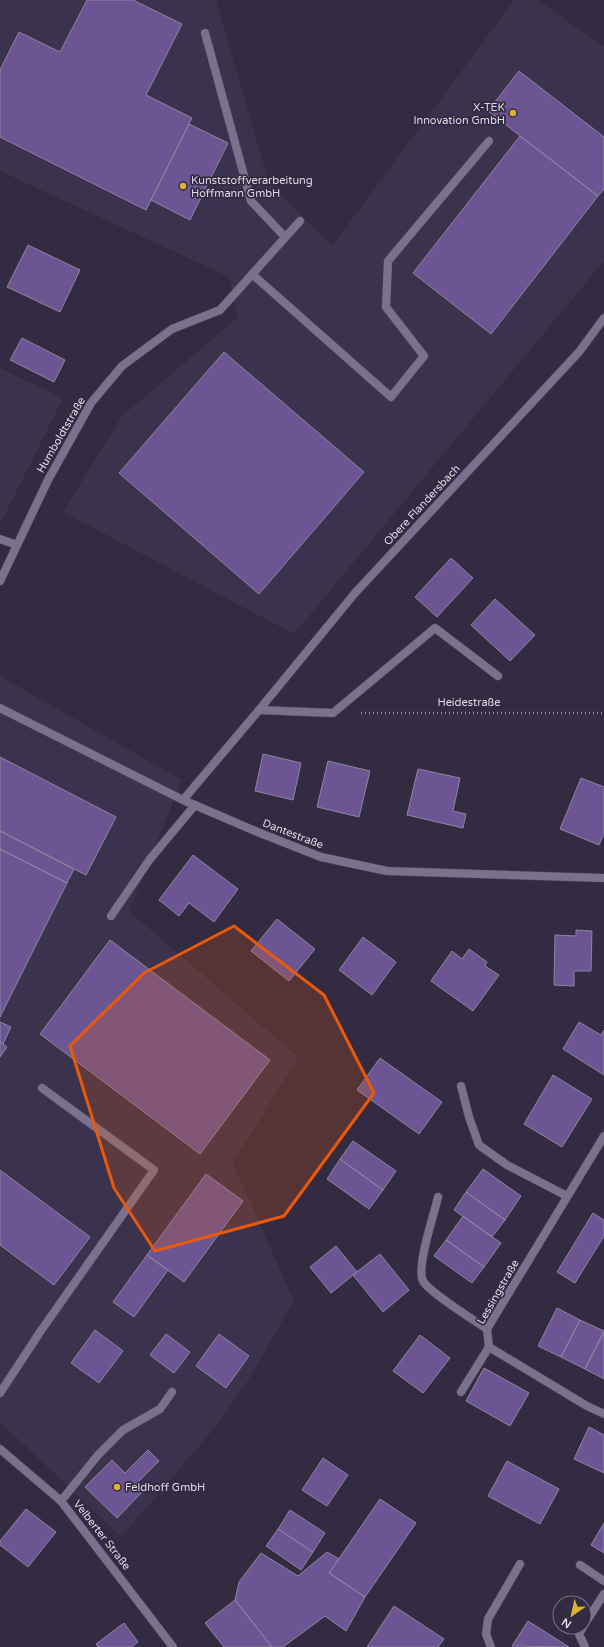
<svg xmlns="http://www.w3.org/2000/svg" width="604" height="1647" font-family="'Varela Round',sans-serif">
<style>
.built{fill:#3b324e}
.building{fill:#6b5593;stroke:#8e86a0}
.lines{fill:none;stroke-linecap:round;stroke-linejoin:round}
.service-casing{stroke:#4e475c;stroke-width:9}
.minor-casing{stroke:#4e475c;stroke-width:9}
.tertiary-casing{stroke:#4e475c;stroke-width:9}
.path{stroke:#908a9c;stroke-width:2.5;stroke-dasharray:1 3;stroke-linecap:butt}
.service{stroke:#7a718e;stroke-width:8}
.minor{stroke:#7a718e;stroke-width:8}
.tertiary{stroke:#7a718e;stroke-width:8}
.marked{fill:#e8590c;fill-opacity:0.2;stroke:#e8590c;stroke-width:3;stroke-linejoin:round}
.poi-dot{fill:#ddb233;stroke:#322b41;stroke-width:1.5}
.labels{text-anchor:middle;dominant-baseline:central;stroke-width:3.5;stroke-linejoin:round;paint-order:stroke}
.poi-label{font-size:11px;fill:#dedae8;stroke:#322b41;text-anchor:start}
.street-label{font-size:11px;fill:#dedae8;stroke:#322b41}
</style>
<rect width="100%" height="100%" fill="#322b41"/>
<path class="built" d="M 0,0 L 216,0 L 269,183 L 332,246 L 514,0 L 537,0 L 604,46 L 604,261 L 294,634 L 63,512 L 122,416 L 238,317 L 229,277 L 0,171 Z
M 0,368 L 63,398 L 0,524 Z
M 0,676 L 182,780 L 129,911 L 298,1057 L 233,1163 L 294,1301 L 249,1379 L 218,1424 L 121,1537 L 0,1422 Z"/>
<path class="building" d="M 87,0 L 133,0 L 182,24 L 146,95 L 192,118 L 146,210 L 0,137 L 0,70 L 19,32 L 60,52 Z
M 519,71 L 604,137 L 604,189 L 598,196 L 488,111 Z
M 189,124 L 228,143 L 190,220 L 151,200 Z
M 520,136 L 598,196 L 491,334 L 413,273 Z
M 28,245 L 80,270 L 60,312 L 7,287 Z
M 22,338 L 65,360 L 54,382 L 10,360 Z
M 224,352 L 364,472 L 259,594 L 119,473 Z
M 451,558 L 473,578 L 437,617 L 415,597 Z
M 495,599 L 535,635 L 510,661 L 471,625 Z
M 263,754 L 301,763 L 293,800 L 255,791 Z
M 0,757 L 116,817 L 86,875 L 0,831 Z
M 328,761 L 370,771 L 359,817 L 317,807 Z
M 418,769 L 460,778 L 453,811 L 466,814 L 463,828 L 407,815 Z
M 581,778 L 604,787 L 604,833 L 599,845 L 560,829 Z
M 0,831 L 74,869 L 67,883 L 0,849 Z
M 0,849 L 67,883 L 0,1017 Z
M 193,855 L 238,889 L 214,922 L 189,903 L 179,916 L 159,900 Z
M 277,919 L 315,949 L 289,981 L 251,951 Z
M 576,930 L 592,931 L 591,971 L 574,971 L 574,986 L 554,985 L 555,935 L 576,936 Z
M 363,937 L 396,962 L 372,995 L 339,970 Z
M 110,940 L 270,1060 L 200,1154 L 40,1034 Z
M 469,949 L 487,962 L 485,966 L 499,975 L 473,1011 L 431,981 L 452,951 L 462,959 Z
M 0,1022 L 11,1027 L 3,1044 L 0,1042 Z
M 579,1022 L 601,1035 L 604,1030 L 604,1075 L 563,1049 Z
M 0,1042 L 7,1047 L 0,1057 Z
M 380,1058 L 442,1102 L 419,1134 L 357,1090 Z
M 553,1075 L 592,1099 L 562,1147 L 524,1124 Z
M 353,1141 L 396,1171 L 383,1190 L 340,1159 Z
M 340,1159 L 383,1190 L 369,1209 L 327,1179 Z
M 483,1169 L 521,1196 L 505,1220 L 466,1192 Z
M 0,1170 L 90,1237 L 54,1285 L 0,1245 Z
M 206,1174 L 243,1201 L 184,1282 L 147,1255 Z
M 466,1192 L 505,1220 L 492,1237 L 454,1210 Z
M 593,1213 L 604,1220 L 604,1236 L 575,1283 L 557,1272 Z
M 463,1216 L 501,1243 L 484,1267 L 446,1240 Z
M 446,1240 L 484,1267 L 472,1283 L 434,1256 Z
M 336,1246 L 357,1272 L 331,1293 L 310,1267 Z
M 380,1254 L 409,1290 L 383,1312 L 353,1275 Z
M 147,1255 L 168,1270 L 134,1317 L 113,1302 Z
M 557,1308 L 580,1320 L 561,1357 L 538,1346 Z
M 580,1320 L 604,1331 L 585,1369 L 561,1357 Z
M 95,1330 L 123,1351 L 99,1383 L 71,1363 Z
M 604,1332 L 604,1379 L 585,1369 Z
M 166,1334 L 190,1352 L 174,1373 L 150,1355 Z
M 219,1334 L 249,1356 L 226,1388 L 196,1366 Z
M 420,1335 L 450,1358 L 423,1393 L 393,1371 Z
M 484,1368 L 529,1393 L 510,1426 L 466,1401 Z
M 589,1427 L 604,1435 L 604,1473 L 574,1459 Z
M 148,1450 L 159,1461 L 136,1484 L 143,1491 L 117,1518 L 85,1487 L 112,1460 L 125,1473 Z
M 323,1458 L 348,1475 L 327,1506 L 302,1490 Z
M 507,1461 L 559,1489 L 540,1524 L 488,1496 Z
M 380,1499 L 416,1523 L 365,1597 L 329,1573 Z
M 26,1509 L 56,1532 L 28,1567 L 0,1545 L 0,1541 Z
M 290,1510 L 325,1533 L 313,1552 L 278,1529 Z
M 604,1523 L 604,1553 L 591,1545 Z
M 278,1529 L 313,1552 L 301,1570 L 266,1546 Z
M 327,1552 L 339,1559 L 329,1573 L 365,1597 L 346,1631 L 325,1616 L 283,1647 L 272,1647 L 235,1600 L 239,1582 L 261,1553 L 298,1576 Z
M 235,1600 L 272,1647 L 224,1647 L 205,1623 Z
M 394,1606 L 444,1639 L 438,1647 L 367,1647 Z
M 528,1621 L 569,1647 L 512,1646 Z
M 124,1623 L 138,1642 L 132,1647 L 98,1647 L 96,1644 Z"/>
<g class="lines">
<g class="service-casing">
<path id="service" d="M 205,33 L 251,201 L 285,237
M 252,274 L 391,397 L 424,356 L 386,307 L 388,261 L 489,141
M 0,539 L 17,545
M 259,710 L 355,593 L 579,352 L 604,318
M 111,916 L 150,859 L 195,805
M 461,1086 L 469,1117 L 479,1145 L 507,1165 L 567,1196
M 438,1197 C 434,1215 416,1267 423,1281 C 430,1293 474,1320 487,1329
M 461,1392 L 489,1347
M 0,1393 L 40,1332 L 154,1170 L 42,1088
M 61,1501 L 98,1455 L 123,1430 L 160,1409 L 172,1392
M 580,1565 L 604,1581
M 584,1625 L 604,1594
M 583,1627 L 579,1634 L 585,1647
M 491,1647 L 486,1634 L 488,1619 L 520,1564"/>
</g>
<g class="minor-casing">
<path id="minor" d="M 0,581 L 48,480 L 91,403 L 122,366 L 172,329 L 220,310 L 300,221
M 0,708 L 183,800 L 260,833 L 321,857 L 387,871 L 604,878
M 183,800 L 259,710 L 333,713 L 435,628 L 498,676
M 604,1136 L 487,1329 L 489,1347 L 587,1406 L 604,1414"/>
</g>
<g class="tertiary-casing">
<path id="tertiary" d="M 0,1449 L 61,1501 L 173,1647"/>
</g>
<path class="path" d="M 361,713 L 604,713"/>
<use href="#service" class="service"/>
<use href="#minor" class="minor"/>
<use href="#tertiary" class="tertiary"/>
</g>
<path class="marked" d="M 234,926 L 324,995 L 374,1093 L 284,1216 L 155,1251 L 114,1188 L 70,1046 L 144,973 Z"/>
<g class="poi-dot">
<circle cx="513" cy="113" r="4"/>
<circle cx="183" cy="186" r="4"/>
<circle cx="117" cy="1487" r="4"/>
</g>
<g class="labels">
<g class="poi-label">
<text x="505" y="107" text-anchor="end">X-TEK<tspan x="505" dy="13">Innovation GmbH</tspan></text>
<text x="191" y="180">Kunststoffverarbeitung<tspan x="191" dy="13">Hoffmann GmbH</tspan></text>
<text x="125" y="1487">Feldhoff GmbH</text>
</g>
<g class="street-label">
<text transform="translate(61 435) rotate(-60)">Humboldtstraße</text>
<text transform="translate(422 505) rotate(-47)">Obere Flandersbach</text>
<text x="469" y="702">Heidestraße</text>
<text transform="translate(293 834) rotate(21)">Dantestraße</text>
<text transform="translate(498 1292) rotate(-60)">Lessingstraße</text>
<text transform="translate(102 1535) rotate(52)">Velberter Straße</text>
</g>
</g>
<g transform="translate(572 1615) rotate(214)"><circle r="19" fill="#322b41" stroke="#777184"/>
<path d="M0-3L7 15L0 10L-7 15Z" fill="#ddb233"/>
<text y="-6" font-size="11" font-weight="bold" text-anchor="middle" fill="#dedae8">N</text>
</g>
</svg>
